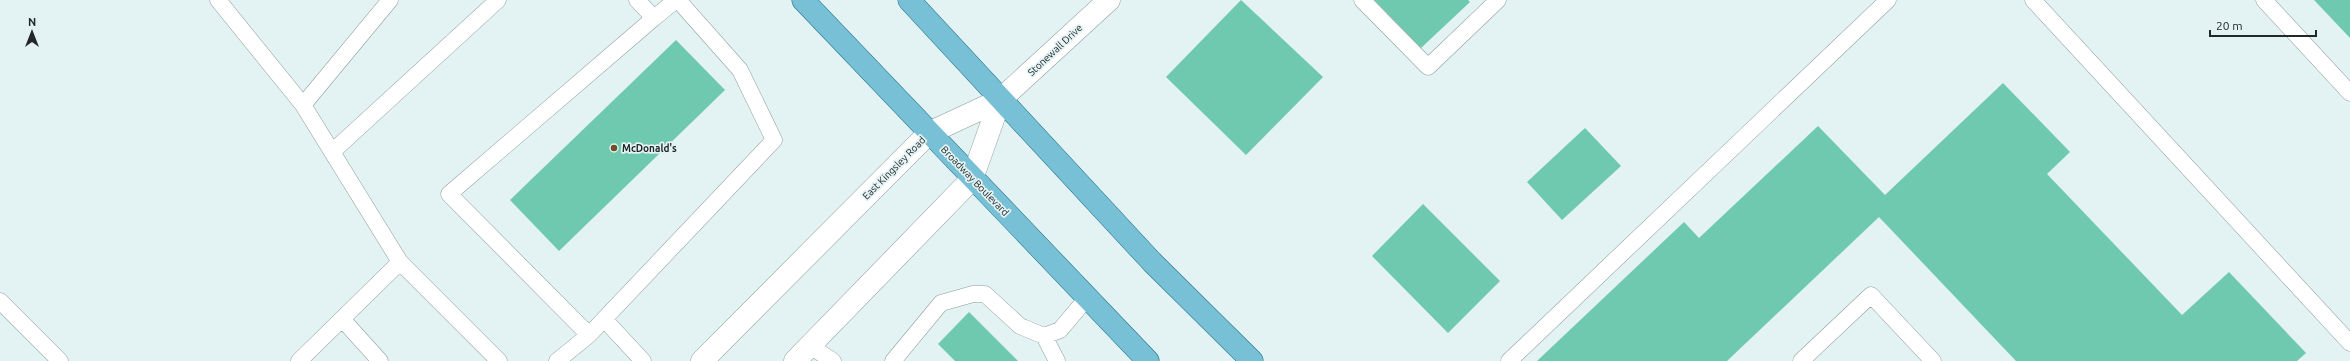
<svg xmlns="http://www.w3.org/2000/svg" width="2350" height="361" font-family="Ubuntu,sans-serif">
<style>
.building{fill:#6ec9af}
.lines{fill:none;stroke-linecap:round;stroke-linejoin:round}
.service-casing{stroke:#8d9c9c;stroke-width:17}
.tertiary-casing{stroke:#8d9c9c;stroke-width:23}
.secondary-casing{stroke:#8d9c9c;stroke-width:23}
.primary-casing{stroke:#1f7087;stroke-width:23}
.service{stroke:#fff;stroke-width:16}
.tertiary{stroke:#fff;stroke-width:22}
.secondary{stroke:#fff;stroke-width:22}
.primary{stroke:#77c0d6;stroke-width:22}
.poi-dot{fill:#6f4e25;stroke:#e3f2f3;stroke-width:1.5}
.labels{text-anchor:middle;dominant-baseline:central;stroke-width:3.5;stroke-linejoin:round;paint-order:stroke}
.street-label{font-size:10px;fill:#222828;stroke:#e3f2f3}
.poi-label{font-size:10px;font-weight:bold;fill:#222828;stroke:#e3f2f3;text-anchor:start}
</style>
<rect width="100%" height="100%" fill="#e3f2f3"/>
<path class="building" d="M 1241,0 L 1323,77 L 1246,155 L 1166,77 Z
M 1374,0 L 1468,0 L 1470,2 L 1421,48 Z
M 2314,0 L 2350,0 L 2350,38 Z
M 676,40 L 725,90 L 559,251 L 510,200 Z
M 2003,83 L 2070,152 L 2047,174 L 2182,315 L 2229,272 L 2306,353 L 2297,361 L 2016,361 L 1879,217 L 1727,361 L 1537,361 L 1684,222 L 1699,238 L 1818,126 L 1885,195 Z
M 1585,128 L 1621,166 L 1562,220 L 1527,182 Z
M 1423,204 L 1500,281 L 1448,333 L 1372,256 Z
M 969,312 L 1018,361 L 955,361 L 938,344 Z"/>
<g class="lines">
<g class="service-casing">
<path id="service" d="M 218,0 L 303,105 L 400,262 L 299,361
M 637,0 L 654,18 L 676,0
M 1362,0 L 1428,67 L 1498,0
M 2033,0 L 2350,343
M 2264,0 L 2350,93
M 654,18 L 449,194 L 589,335 L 774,140 L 740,70 L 678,0
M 303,105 L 390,0
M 332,152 L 498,0
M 400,262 L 499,361
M 0,301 L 60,361
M 604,319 L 643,361
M 343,320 L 380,361
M 1044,336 L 1057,361
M 810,346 L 833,361
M 557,361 L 589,335
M 893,361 L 941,303 L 973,294 L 985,294 L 1020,326 L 1044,336 L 1060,330 L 1087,298
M 1509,361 L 1888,0
M 1801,361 L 1871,295 L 1933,361"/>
</g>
<g class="tertiary-casing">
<path id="tertiary" d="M 1000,100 L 1109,0"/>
</g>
<g class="secondary-casing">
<path id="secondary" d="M 702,361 L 929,133 L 1000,100
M 795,361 L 972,179 L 1000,100"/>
</g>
<g class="primary-casing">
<path id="primary" d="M 803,0 L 1148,361
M 909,0 L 1152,262 L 1252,361"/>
</g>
<use href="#service" class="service"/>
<use href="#tertiary" class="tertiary"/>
<use href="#secondary" class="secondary"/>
<use href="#primary" class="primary"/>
</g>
<circle class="poi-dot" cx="614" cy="148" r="4"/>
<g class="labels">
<g class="street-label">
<text transform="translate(1055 50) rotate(-43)">Stonewall Drive</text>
<text transform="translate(894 168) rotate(-45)">East Kingsley Road</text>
<text transform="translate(975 181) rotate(46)">Broadway Boulevard</text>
</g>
<g class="poi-label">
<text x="622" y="148">McDonald's</text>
</g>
</g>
<g transform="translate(32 32)" stroke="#e3f2f3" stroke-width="3" paint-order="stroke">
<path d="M0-3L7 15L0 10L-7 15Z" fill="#222828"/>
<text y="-6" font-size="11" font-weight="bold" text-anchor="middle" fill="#222828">N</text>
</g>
<path d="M2210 30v6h106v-6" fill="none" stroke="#222828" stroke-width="2"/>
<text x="2216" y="30" font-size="12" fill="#222828" stroke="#e3f2f3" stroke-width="3" paint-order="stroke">20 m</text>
</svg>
